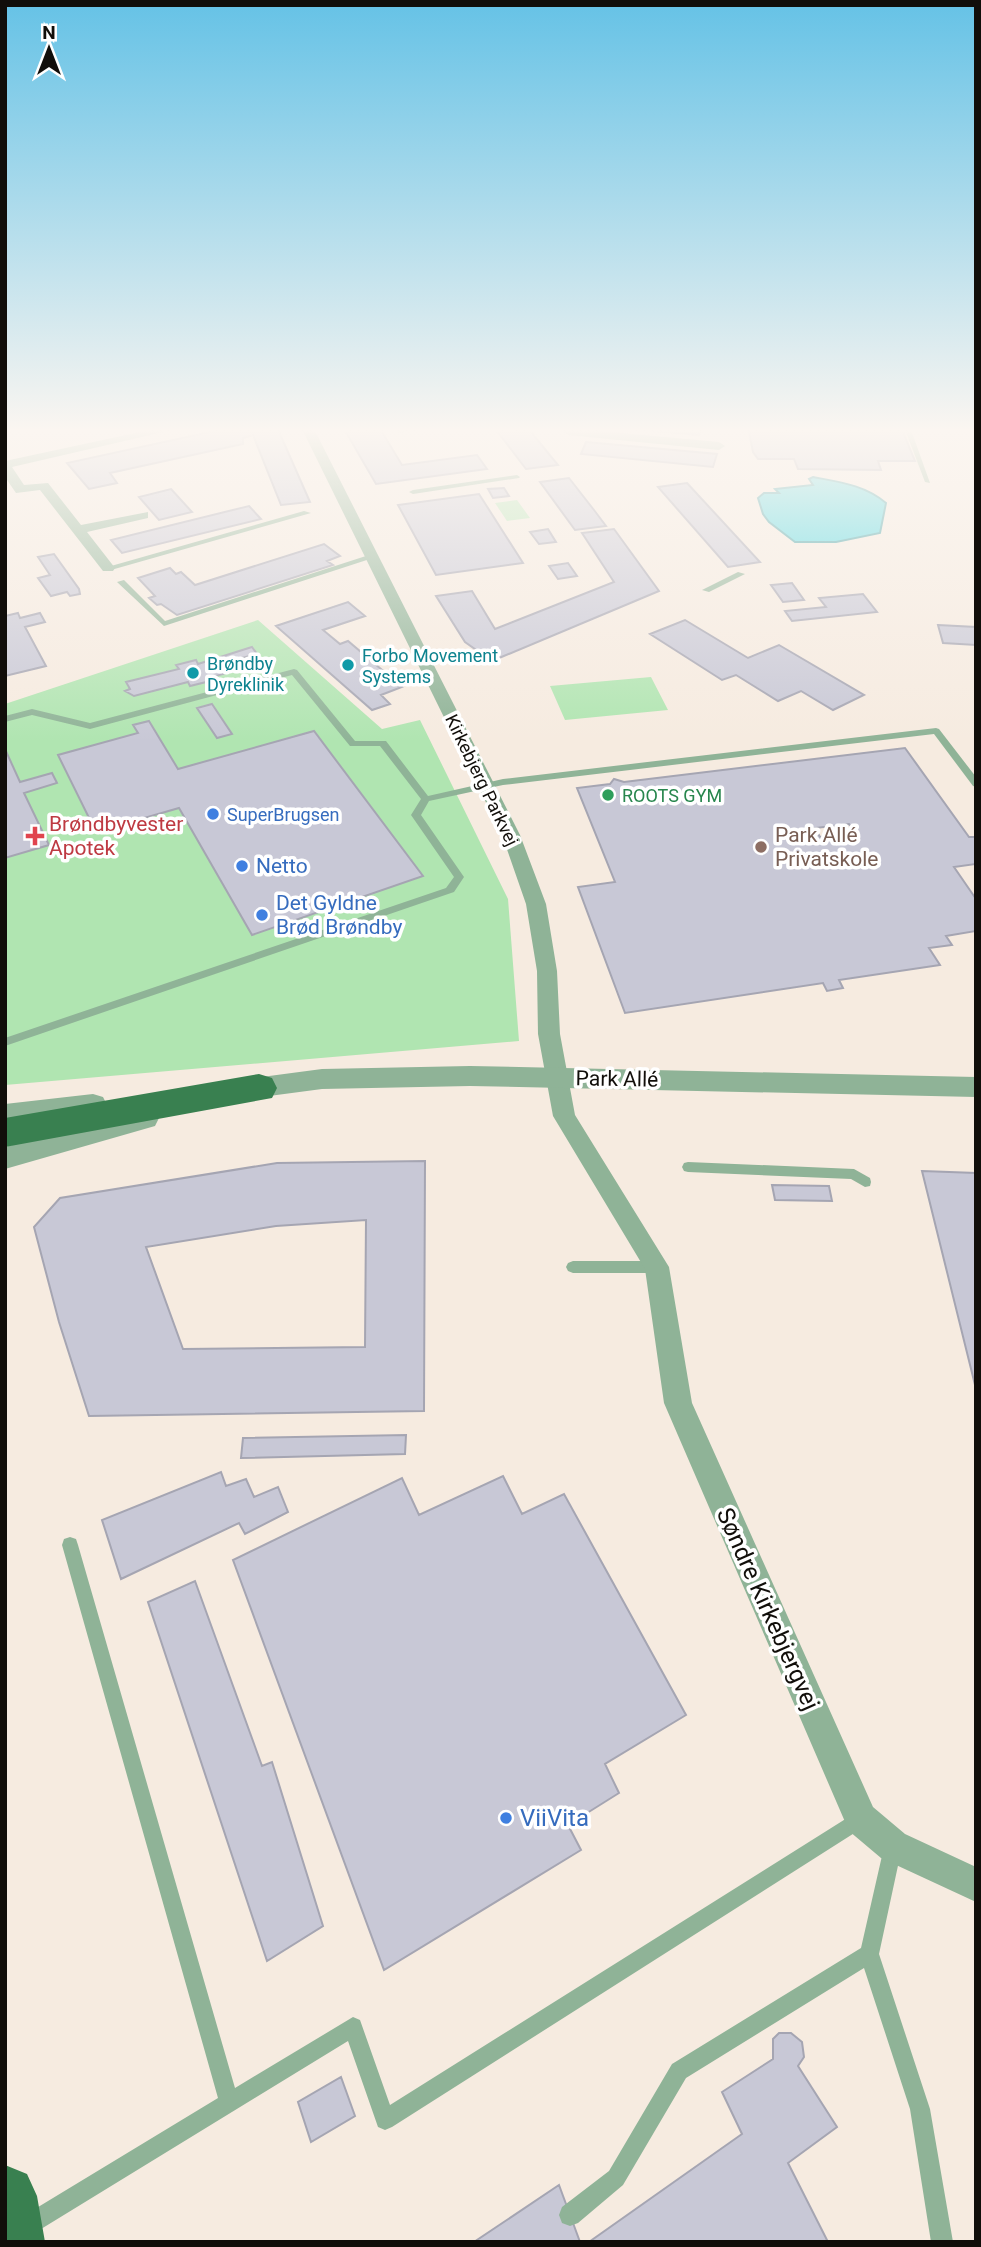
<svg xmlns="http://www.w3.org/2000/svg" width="981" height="2247" font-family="Roboto,sans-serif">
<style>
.green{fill:#b0e5b1}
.water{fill:#42d7e3;stroke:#339ba2;stroke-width:2}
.building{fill:#c8c8d6;stroke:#a5a5b2;stroke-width:2;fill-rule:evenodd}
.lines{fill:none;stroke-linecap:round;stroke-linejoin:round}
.service{fill:#8fb397;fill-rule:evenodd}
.minor{fill:#8fb397;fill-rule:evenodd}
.tertiary{fill:#8fb397;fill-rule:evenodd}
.primary{fill:#398050;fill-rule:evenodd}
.culture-dot{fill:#0f9aa8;stroke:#fff;stroke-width:2.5}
.leisure-dot{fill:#2e9e5b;stroke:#fff;stroke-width:2.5}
.shop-dot{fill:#3f7fe0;stroke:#fff;stroke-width:2.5}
.health-dot{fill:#e0444e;stroke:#fff;stroke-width:2.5}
.education-dot{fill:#8d6e63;stroke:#fff;stroke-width:2.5}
.labels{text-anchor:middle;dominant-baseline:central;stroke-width:7;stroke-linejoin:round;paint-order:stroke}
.far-culture-label{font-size:18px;fill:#0d838f;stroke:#fff;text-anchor:start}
.far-street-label{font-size:18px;fill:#110e0a;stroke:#fff}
.far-leisure-label{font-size:18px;fill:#27864d;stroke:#fff;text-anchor:start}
.far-shop-label{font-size:18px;fill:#366cbe;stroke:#fff;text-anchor:start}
.health-label{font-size:21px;fill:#be3a42;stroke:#fff;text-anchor:start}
.education-label{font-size:21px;fill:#785e54;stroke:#fff;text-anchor:start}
.shop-label{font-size:21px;fill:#366cbe;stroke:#fff;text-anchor:start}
.street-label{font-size:21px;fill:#110e0a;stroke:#fff}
.near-street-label{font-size:24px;fill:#110e0a;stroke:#fff}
.near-shop-label{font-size:24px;fill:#366cbe;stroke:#fff;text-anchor:start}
</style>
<rect width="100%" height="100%" fill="#f6ebe0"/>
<path class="green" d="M 517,500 L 530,518 L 507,521 L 495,503 Z
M 258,620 L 382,729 L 420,720 L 508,899 L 519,1041 L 5,1085 L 5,704 Z
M 651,677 L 668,710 L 565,720 L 550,686 Z"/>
<path class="water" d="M 813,477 C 839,482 865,485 886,503 L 880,533 L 836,542 L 795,542 L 769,522 L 763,514 L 758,498 L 764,493 L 779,493 L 775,489 L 813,485 L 809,479 Z"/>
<path class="building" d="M 233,427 L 277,427 L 310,502 L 281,505 L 253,435 L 243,438 L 243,444 L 110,473 L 117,483 L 89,489 L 67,463 Z
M 343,427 L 379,427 L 402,465 L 477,455 L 487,469 L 376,484 Z
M 494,427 L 527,427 L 558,465 L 526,469 Z
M 609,427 L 701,427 L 699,435 Z
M 748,427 L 901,427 L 915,461 L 878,461 L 881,470 L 798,469 L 794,459 L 758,459 L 753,452 Z
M 586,442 L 717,454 L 713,467 L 581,454 Z
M 569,478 L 594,510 L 606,526 L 575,530 L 540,482 Z
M 687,483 L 760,562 L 728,567 L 658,487 Z
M 504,488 L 509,496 L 493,498 L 488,489 Z
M 171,489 L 192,512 L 159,520 L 139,497 Z
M 479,494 L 523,563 L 436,575 L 398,505 Z
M 249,506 L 261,519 L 122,553 L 111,540 Z
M 548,529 L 556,542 L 539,544 L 530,532 Z
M 614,529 L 659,591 L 492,661 L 465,642 L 436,596 L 472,591 L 495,629 L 614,582 L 582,533 Z
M 324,544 L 340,556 L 327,561 L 333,565 L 177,615 L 161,604 L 157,605 L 149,598 L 155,596 L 138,578 L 170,568 L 176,574 L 181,572 L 195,585 Z
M 54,554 L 79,589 L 80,594 L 70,596 L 67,592 L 51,596 L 38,578 L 50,575 L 38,557 Z
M 568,563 L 577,576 L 558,579 L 549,566 Z
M 792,583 L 804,600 L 783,602 L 771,585 Z
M 863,594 L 877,612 L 792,621 L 785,611 L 826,607 L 819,598 Z
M 348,602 L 365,616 L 323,630 L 340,644 L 348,641 L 402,687 L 381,695 L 390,704 L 372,710 L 276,626 Z
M 18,613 L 20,618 L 40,613 L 45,622 L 25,627 L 46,666 L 5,676 L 5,616 Z
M 685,620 L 748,658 L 779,645 L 864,695 L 833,710 L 801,691 L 778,701 L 736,675 L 722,680 L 650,634 Z
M 938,625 L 976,627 L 976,645 L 943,643 Z
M 252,647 L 257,654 L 238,659 L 245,668 L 208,678 L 210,681 L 190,686 L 188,682 L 134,696 L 125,691 L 130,689 L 126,682 L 179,669 L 176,665 L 196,660 L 198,664 Z
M 212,704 L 232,734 L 217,738 L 197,708 Z
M 149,721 L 178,769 L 314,731 L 423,876 L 252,935 L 179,808 L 96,832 L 58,755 L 138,733 L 133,725 Z
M 905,748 L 969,837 L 976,837 L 976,864 L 954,867 L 976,899 L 976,931 L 946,936 L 952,945 L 929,948 L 940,965 L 839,980 L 843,988 L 827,991 L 823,983 L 625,1013 L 578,887 L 615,882 L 577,788 L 610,784 L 614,779 L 624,782 ZM 849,824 L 855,833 L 820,837 L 815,828 Z
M 5,749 L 20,782 L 52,773 L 57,783 L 24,793 L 49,845 L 5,858 Z
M 425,1161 L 424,1411 L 89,1416 L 59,1322 L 34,1227 L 60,1198 L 277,1163 ZM 366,1220 L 365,1347 L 183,1349 L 146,1247 L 276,1226 Z
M 922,1171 L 976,1173 L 976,1389 Z
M 772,1185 L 829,1186 L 832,1201 L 775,1200 Z
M 406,1435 L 405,1454 L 241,1458 L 243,1438 Z
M 221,1472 L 226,1486 L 246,1479 L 254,1497 L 278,1487 L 288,1512 L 245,1534 L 239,1523 L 121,1579 L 102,1520 Z
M 503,1476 L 522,1514 L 564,1494 L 686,1715 L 605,1764 L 619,1793 L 568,1825 L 581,1850 L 384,1970 L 233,1560 L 402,1478 L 419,1515 Z
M 195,1581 L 262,1766 L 272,1762 L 323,1926 L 267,1961 L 148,1602 Z
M 779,2033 L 791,2033 L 802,2042 L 804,2057 L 798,2066 L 837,2127 L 788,2163 L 828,2242 L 589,2242 L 742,2134 L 722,2092 L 773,2059 L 773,2039 Z
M 341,2077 L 355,2116 L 311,2142 L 298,2102 Z
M 559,2185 L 580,2242 L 474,2242 Z"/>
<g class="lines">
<path class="service" d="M 416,427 L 435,427 L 398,433 L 395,431 Z
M 904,427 L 910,427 L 930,483 L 925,482 Z
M 517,475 L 520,477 L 519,478 L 413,494 L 409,492 L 413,490 Z
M 304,511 L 311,513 L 111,570 L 104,568 Z
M 369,555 L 376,557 L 164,626 L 117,582 L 124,580 L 165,621 Z
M 738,572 L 745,574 L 709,592 L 702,590 Z
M 294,669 L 297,670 L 355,741 L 386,741 L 428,796 L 503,779 L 936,728 L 939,729 L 976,777 L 976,787 L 973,786 L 934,734 L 503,785 L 429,801 L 421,815 L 464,877 L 454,892 L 5,1046 L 5,1038 L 446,888 L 454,877 L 411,815 L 421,799 L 380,746 L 350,746 L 292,675 L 90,729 L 32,715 L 5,722 L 5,716 L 32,709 L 90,723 Z
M 688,1162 L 854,1169 L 870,1178 L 871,1182 L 870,1186 L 865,1187 L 851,1179 L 688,1172 L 684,1171 L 682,1167 L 684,1163 Z
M 573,1261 L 657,1261 L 662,1263 L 664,1267 L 662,1271 L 657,1273 L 573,1273 L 568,1271 L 566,1267 L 568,1263 Z
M 70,1537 L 76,1539 L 78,1545 L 235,2088 L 353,2017 L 360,2020 L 390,2105 L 855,1813 L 861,1810 L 867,1813 L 870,1819 L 867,1825 L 392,2127 L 385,2130 L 378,2127 L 348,2041 L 28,2237 L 20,2234 L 17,2226 L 20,2218 L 218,2098 L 62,1545 L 64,1539 Z
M 893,1838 L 899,1841 L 902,1847 L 879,1954 L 930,2109 L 953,2242 L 931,2242 L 910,2109 L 864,1968 L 686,2078 L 623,2185 L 578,2223 L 570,2226 L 562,2223 L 559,2215 L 562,2207 L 609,2171 L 672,2064 L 861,1948 L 884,1847 L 887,1841 Z"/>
<path class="minor" d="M 163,427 L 185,427 L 12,467 L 24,485 L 48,483 L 81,525 L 148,512 L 148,518 L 87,532 L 115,568 L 113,571 L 103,571 L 40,490 L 16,493 L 5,477 L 5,461 Z
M 301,427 L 313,427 L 520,835 L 546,904 L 557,971 L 560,1034 L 575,1115 L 669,1267 L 692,1403 L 873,1807 L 905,1834 L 976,1867 L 976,1902 L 881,1858 L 849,1831 L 664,1403 L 645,1269 L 553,1116 L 538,1034 L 537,971 L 526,904 L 502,835 Z
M 557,427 L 719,442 L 725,446 L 719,450 L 568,435 Z"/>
<path class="tertiary" d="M 470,1066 L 976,1077 L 976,1097 L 470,1086 L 322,1089 L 238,1100 L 228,1097 L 224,1090 L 228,1083 L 238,1080 L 322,1069 Z
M 93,1094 L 103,1097 L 107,1105 L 103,1113 L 5,1126 L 5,1104 Z
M 145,1107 L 155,1110 L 159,1118 L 155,1126 L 5,1169 L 5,1147 Z"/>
<path class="primary" d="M 259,1074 L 272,1078 L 277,1088 L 272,1098 L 5,1147 L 5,1118 Z
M 5,2165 L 27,2174 L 37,2196 L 45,2242 L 5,2242 Z"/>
</g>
<linearGradient id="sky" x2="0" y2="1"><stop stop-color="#65c2e6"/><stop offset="0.58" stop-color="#fbf6f1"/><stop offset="1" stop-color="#fbf6f1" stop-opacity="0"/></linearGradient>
<rect width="981" height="742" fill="url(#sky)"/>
<g class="culture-dot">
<circle cx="348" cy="665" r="7"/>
<circle cx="193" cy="673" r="7"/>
</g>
<circle class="leisure-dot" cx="608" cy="795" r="7"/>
<g class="shop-dot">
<circle cx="213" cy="814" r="7"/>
<circle cx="242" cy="866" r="7"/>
<circle cx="262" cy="915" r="7"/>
<circle cx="506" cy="1818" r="7"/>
</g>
<path class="health-dot" d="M31.5 825.5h7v7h7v7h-7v7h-7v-7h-7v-7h7z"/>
<circle class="education-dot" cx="761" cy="847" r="7"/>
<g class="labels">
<g class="far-culture-label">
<text x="362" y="655">Forbo Movement<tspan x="362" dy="21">Systems</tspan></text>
<text x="207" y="663">Brøndby<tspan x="207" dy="21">Dyreklinik</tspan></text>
</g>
<g class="far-street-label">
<text transform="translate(482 780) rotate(64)">Kirkebjerg Parkvej</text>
</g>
<g class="far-leisure-label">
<text x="622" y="795">ROOTS GYM</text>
</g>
<g class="far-shop-label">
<text x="227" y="814">SuperBrugsen</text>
</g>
<g class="health-label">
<text x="49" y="824">Brøndbyvester<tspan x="49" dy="24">Apotek</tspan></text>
</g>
<g class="education-label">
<text x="775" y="835">Park Allé<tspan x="775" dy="24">Privatskole</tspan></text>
</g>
<g class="shop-label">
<text x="256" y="866">Netto</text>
<text x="276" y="903">Det Gyldne<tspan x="276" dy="24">Brød Brøndby</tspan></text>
</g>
<g class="street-label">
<text transform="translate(617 1079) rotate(1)">Park Allé</text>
</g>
<g class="near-street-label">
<text transform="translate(768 1609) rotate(66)">Søndre Kirkebjergvej</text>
</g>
<g class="near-shop-label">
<text x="520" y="1818">ViiVita</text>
</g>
</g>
<rect width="981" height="2247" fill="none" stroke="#110e0a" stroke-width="14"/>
<g transform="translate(49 49)" stroke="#ffffff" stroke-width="5" paint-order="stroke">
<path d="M0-5L12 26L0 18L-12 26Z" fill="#110e0a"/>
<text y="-10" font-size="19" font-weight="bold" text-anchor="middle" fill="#110e0a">N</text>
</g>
</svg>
